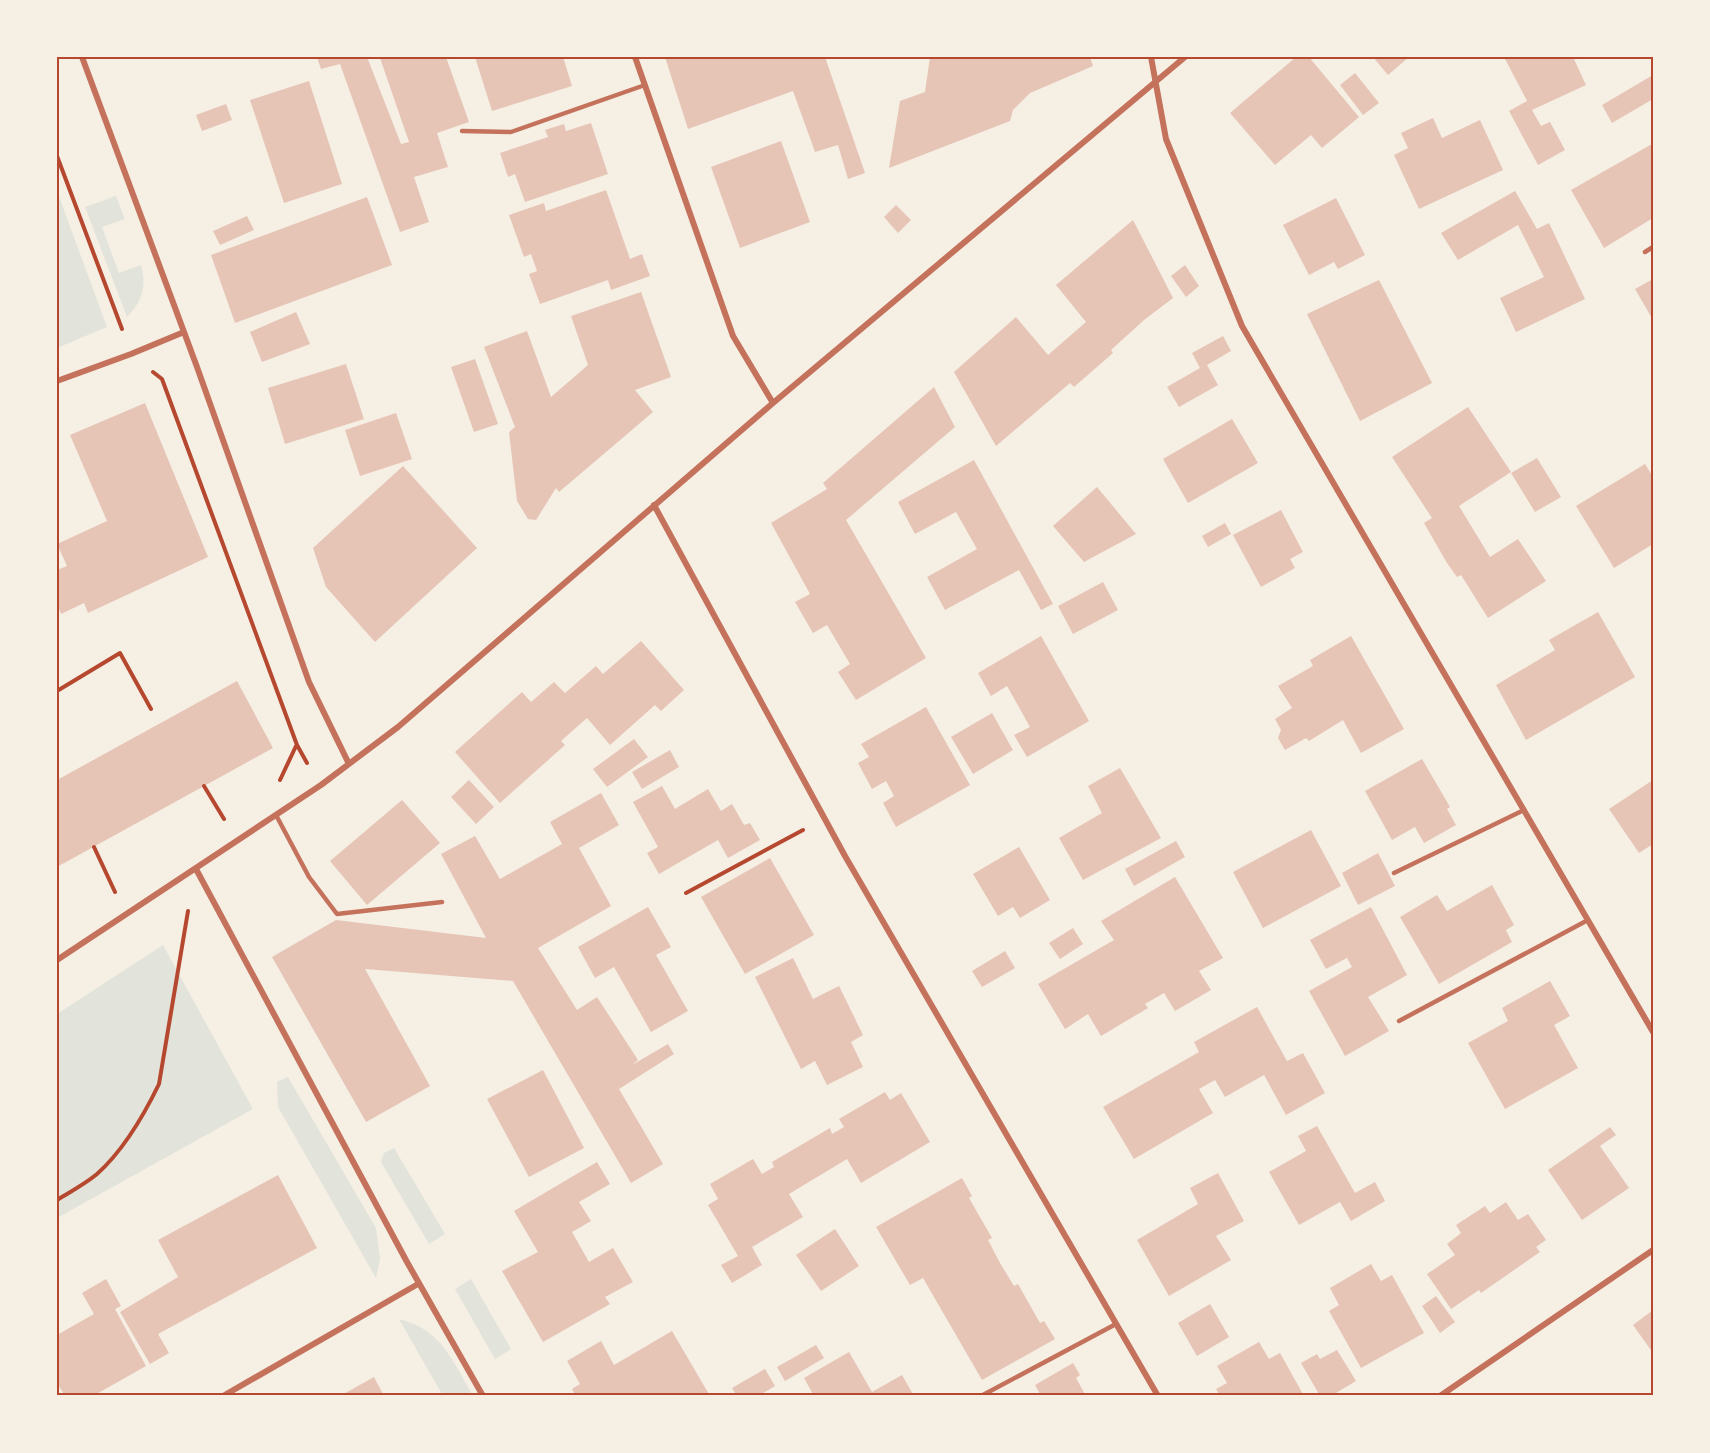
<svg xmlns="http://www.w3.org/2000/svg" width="1710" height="1453" font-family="'Alegreya Sans',sans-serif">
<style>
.green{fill:#e2e4dc}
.building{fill:#e6c5b7}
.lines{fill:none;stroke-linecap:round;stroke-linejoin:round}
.path{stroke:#b5482f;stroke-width:4}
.service{stroke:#c5725c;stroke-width:4.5}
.minor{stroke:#c5725c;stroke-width:6}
.neatline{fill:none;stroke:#b5482f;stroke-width:2}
</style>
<rect width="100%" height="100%" fill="#f6efe4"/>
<path class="green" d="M 57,191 L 107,327 L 57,348 Z
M 116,196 L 125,219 L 102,227 L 119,273 L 141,265 C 147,286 142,302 127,317 L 85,207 Z
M 163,945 L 253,1109 L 57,1218 L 57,1014 Z
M 288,1077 L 376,1228 L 380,1259 L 376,1278 L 278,1107 L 277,1082 Z
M 394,1148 L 445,1234 L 429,1244 L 381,1162 L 384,1153 Z
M 471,1279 L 511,1349 L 495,1359 L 455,1289 Z
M 399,1319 C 441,1329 453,1361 473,1396 L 443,1396 Z"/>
<path class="building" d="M 317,57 L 367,57 L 401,144 L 409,142 L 380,58 L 446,57 L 469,122 L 437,133 L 448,167 L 414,177 L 429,222 L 400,232 L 340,64 L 321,69 Z
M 475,57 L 563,57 L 572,86 L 492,111 Z
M 665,57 L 782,57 L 782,59 L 787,57 L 825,57 L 865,173 L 848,179 L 838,145 L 815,152 L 793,91 L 688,129 Z
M 930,57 L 1090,57 L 1093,66 L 1030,93 L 1013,110 L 1010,121 L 889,168 L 900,101 L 925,92 Z
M 1296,57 L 1309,57 L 1359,117 L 1322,148 L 1311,135 L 1275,165 L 1230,113 Z
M 1373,57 L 1409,57 L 1388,75 Z
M 1504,57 L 1573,57 L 1586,85 L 1532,110 L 1541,126 L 1550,122 L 1565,150 L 1538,165 L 1509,111 L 1527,101 Z
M 1355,73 L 1379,103 L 1363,115 L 1340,85 Z
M 1653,75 L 1653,99 L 1612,123 L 1602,105 Z
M 309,81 L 342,184 L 284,203 L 250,100 Z
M 226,104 L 232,120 L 202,131 L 196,115 Z
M 1433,118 L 1442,138 L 1480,120 L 1503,170 L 1419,209 L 1394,155 L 1408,148 L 1401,133 Z
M 591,123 L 608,174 L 525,202 L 515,174 L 508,177 L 500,153 L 548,137 L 545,130 L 564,124 L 566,131 Z
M 781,141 L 810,222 L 740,248 L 711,167 Z
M 1652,144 L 1653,218 L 1604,248 L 1571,190 Z
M 606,190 L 630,259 L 642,254 L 650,276 L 611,290 L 608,280 L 540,304 L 529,274 L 537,271 L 531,254 L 524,257 L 509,215 L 544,203 L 546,211 Z
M 1515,191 L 1537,229 L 1549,223 L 1585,299 L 1516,332 L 1500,298 L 1544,277 L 1518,225 L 1458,260 L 1441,233 Z
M 367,197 L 392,265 L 235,323 L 211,255 Z
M 1336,198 L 1365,255 L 1338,269 L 1334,262 L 1309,275 L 1283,225 Z
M 896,205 L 911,220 L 898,233 L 884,217 Z
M 247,216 L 254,230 L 220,245 L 213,231 Z
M 1133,220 L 1173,298 L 1144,320 L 1111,350 L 1113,353 L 1074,387 L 1070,383 L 996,446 L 954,372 L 1016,317 L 1048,355 L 1086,322 L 1056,285 Z
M 1185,265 L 1199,286 L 1186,297 L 1171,276 Z
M 1653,279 L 1653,320 L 1635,289 Z
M 1379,280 L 1432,383 L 1360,421 L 1307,314 Z
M 641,292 L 671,377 L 635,390 L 653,412 L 559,492 L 556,488 L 536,520 L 528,519 L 517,501 L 509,432 L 515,427 L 484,347 L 527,331 L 551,397 L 588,365 L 571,316 Z
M 296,312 L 310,344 L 262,362 L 250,332 Z
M 1223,336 L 1231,351 L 1207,365 L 1218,385 L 1179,407 L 1167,387 L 1200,368 L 1192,353 Z
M 475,359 L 498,424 L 474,432 L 451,367 Z
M 346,364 L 364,419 L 285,444 L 268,388 Z
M 934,387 L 955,427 L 846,520 L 926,658 L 856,700 L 838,672 L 850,664 L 827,625 L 813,633 L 795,602 L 810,594 L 771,523 L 827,489 L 823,483 Z
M 145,403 L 208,557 L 88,613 L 84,603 L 61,614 L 57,604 L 57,570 L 67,566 L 57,544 L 107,521 L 70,435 Z
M 1468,407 L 1511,472 L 1459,506 L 1490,557 L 1518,539 L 1546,581 L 1488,618 L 1461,575 L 1457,577 L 1447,563 L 1424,523 L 1432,518 L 1392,457 Z
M 396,413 L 412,459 L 360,476 L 345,430 Z
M 1232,419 L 1258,463 L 1188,503 L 1163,459 Z
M 1537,458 L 1561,497 L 1535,512 L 1511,473 Z
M 974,460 L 1053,604 L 1041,610 L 1019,570 L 945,610 L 927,577 L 977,549 L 956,512 L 915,534 L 898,502 Z
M 1645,464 L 1653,477 L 1653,544 L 1614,568 L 1576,506 Z
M 403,466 L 477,548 L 375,642 L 326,587 L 313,548 Z
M 1097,487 L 1136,534 L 1084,562 L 1053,526 Z
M 1281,510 L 1303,552 L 1290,559 L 1295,568 L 1261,587 L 1233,535 Z
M 1225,523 L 1231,534 L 1208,547 L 1202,536 Z
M 1103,582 L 1118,610 L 1073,634 L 1058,606 Z
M 1598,612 L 1635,677 L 1526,740 L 1496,685 L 1555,650 L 1549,640 Z
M 1041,636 L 1089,721 L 1027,757 L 1014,735 L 1030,727 L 1007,686 L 991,696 L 978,673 Z
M 1351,636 L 1404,729 L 1361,753 L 1343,720 L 1309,741 L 1306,738 L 1285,750 L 1278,738 L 1281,730 L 1275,719 L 1292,708 L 1278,686 L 1313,666 L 1310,660 Z
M 641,641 L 684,690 L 661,711 L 655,705 L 610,745 L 587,718 L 561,741 L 565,745 L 500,803 L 455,752 L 522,692 L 531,702 L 554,682 L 565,693 L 596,666 L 603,674 Z
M 237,681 L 273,748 L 57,867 L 57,780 Z
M 926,707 L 970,785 L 896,827 L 883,803 L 894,796 L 886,781 L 872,789 L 858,763 L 869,757 L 861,744 Z
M 992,713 L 1013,750 L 973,774 L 951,737 Z
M 634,739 L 648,757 L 607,787 L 593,769 Z
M 670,750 L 679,767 L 642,789 L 632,772 Z
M 1422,759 L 1450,807 L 1447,809 L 1456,825 L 1424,843 L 1415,827 L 1392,840 L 1365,791 Z
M 1120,768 L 1161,838 L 1083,880 L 1059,838 L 1102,813 L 1088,786 Z
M 469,780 L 494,807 L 476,824 L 451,797 Z
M 1653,780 L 1653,844 L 1639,853 L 1609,809 Z
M 662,786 L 675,809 L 708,789 L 721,811 L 732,804 L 744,825 L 750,823 L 760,840 L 728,858 L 718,840 L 659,874 L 647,853 L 658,847 L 633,802 Z
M 601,793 L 619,825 L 579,848 L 611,906 L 538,948 L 577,1010 L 597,997 L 638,1060 L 632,1065 L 668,1044 L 674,1054 L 619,1089 L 663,1164 L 631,1183 L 513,981 L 365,969 L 430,1086 L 366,1122 L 272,957 L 336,920 L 486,938 L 441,854 L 475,836 L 500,879 L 562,844 L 550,822 Z
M 402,800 L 440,843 L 367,905 L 330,861 Z
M 1311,830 L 1341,886 L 1263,928 L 1233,872 Z
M 1176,841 L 1185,857 L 1134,886 L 1125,869 Z
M 1019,847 L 1050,900 L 1020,918 L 1013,907 L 998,916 L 973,874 Z
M 1378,853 L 1395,886 L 1358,905 L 1342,873 Z
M 770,858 L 814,935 L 745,974 L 701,897 Z
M 1175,877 L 1223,958 L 1199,971 L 1211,990 L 1175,1011 L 1164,993 L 1145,1004 L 1148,1008 L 1101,1036 L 1088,1014 L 1065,1029 L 1038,984 L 1114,940 L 1101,921 Z
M 1492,885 L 1514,925 L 1506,930 L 1512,942 L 1439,984 L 1400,917 L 1437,895 L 1447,911 Z
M 648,907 L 671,947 L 656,955 L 688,1011 L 651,1032 L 614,967 L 595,978 L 578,947 Z
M 1371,907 L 1407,975 L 1368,997 L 1389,1031 L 1345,1056 L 1309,991 L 1352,967 L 1347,958 L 1326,969 L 1310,940 Z
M 1073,928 L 1083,944 L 1060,959 L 1049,943 Z
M 1005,951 L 1015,968 L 982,987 L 972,971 Z
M 793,958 L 813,999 L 839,986 L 863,1035 L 851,1042 L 863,1067 L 827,1085 L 815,1061 L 801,1069 L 755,977 Z
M 1550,981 L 1570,1016 L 1554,1025 L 1578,1068 L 1505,1109 L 1468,1043 L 1508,1021 L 1502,1008 Z
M 1257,1007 L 1287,1061 L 1303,1053 L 1325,1093 L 1286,1115 L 1264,1075 L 1225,1097 L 1215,1080 L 1199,1089 L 1213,1113 L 1134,1159 L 1103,1107 L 1199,1052 L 1194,1042 Z
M 543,1070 L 584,1148 L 529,1177 L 487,1099 Z
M 885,1092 L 890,1100 L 901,1093 L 930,1142 L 861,1183 L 847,1159 L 789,1194 L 803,1217 L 752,1247 L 762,1265 L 732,1283 L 721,1265 L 738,1256 L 708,1205 L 718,1199 L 710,1184 L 753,1159 L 762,1174 L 774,1167 L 772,1162 L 830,1128 L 832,1134 L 844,1127 L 839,1119 Z
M 1317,1126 L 1355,1193 L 1375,1182 L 1385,1201 L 1351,1221 L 1340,1202 L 1299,1225 L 1269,1172 L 1306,1151 L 1298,1136 Z
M 1610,1127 L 1616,1135 L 1600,1146 L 1629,1188 L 1582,1220 L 1548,1170 Z
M 597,1162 L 610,1184 L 579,1202 L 591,1221 L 572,1232 L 589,1262 L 613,1248 L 633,1282 L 605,1297 L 610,1304 L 543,1342 L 502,1271 L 538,1252 L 514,1211 Z
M 1218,1173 L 1244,1221 L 1216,1236 L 1231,1260 L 1169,1296 L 1137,1240 L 1198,1204 L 1190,1188 Z
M 278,1175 L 317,1248 L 158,1334 L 169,1353 L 150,1364 L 120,1312 L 178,1277 L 158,1240 Z
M 962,1178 L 972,1196 L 969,1198 L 992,1238 L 988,1240 L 1000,1263 L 1014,1286 L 1018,1284 L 1040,1323 L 1044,1321 L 1055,1339 L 982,1380 L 923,1278 L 910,1285 L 876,1227 Z
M 1506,1202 L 1518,1220 L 1528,1214 L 1546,1240 L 1536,1247 L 1540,1252 L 1481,1293 L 1479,1290 L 1451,1309 L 1427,1274 L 1455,1255 L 1447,1244 L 1461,1233 L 1456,1225 L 1485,1206 L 1490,1213 Z
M 835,1229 L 859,1266 L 821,1291 L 796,1255 Z
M 1371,1264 L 1381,1281 L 1392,1275 L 1424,1333 L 1361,1368 L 1329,1311 L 1339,1305 L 1330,1288 Z
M 106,1279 L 121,1306 L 115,1309 L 146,1366 L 93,1396 L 65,1396 L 57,1383 L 57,1335 L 94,1314 L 82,1293 Z
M 1436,1296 L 1455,1322 L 1440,1333 L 1422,1306 Z
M 1210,1304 L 1229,1337 L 1197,1356 L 1178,1323 Z
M 1653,1310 L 1653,1353 L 1633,1325 Z
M 672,1331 L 710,1396 L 576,1396 L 572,1389 L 580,1384 L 567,1361 L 601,1341 L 614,1365 Z
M 1259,1342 L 1269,1359 L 1280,1353 L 1304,1396 L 1220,1396 L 1216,1389 L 1227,1383 L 1217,1366 Z
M 816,1345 L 824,1358 L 785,1381 L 777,1367 Z
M 1337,1350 L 1356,1381 L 1331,1396 L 1320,1396 L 1301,1363 L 1317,1354 L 1320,1359 Z
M 849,1352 L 872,1392 L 902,1375 L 914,1396 L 814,1396 L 804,1378 Z
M 1073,1363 L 1080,1375 L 1076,1378 L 1086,1396 L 1041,1396 L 1035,1385 Z
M 765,1369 L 775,1386 L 758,1396 L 737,1396 L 732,1388 Z
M 374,1377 L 384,1396 L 340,1396 Z"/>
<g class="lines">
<path class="path" d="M 57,156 L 122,329
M 153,372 L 162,379 L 297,745 L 307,763
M 57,691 L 120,653 L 151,709
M 280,780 L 296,746
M 204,786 L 224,819
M 94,847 L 115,892
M 686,893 L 803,830
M 57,1200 C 70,1192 85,1184 97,1174 C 124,1150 143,1117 159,1084 L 188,911"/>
<path class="service" d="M 462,131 L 511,132 L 645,85
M 1645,252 L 1653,247
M 276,815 L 309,877 L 337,914 L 442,902
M 1394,873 L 1524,810
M 1399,1021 L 1588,920
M 981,1396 L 1116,1324"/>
<path class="minor" d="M 82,57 L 197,367 L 309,682 L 349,764
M 635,57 L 733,336 L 773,403
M 1151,57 L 1166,139 L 1242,326 L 1653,1032
M 57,381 L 131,354 L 184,332
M 654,505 L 845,856 L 1158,1396
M 196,869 L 407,1262 L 483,1396
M 57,960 L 321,785 L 398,727 L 773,403 L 1185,57
M 223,1396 L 418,1284
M 1440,1396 L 1653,1250"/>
</g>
<rect width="1710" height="1453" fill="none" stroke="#f6efe4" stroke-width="117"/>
<rect x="58" y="58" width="1594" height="1336" class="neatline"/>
</svg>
